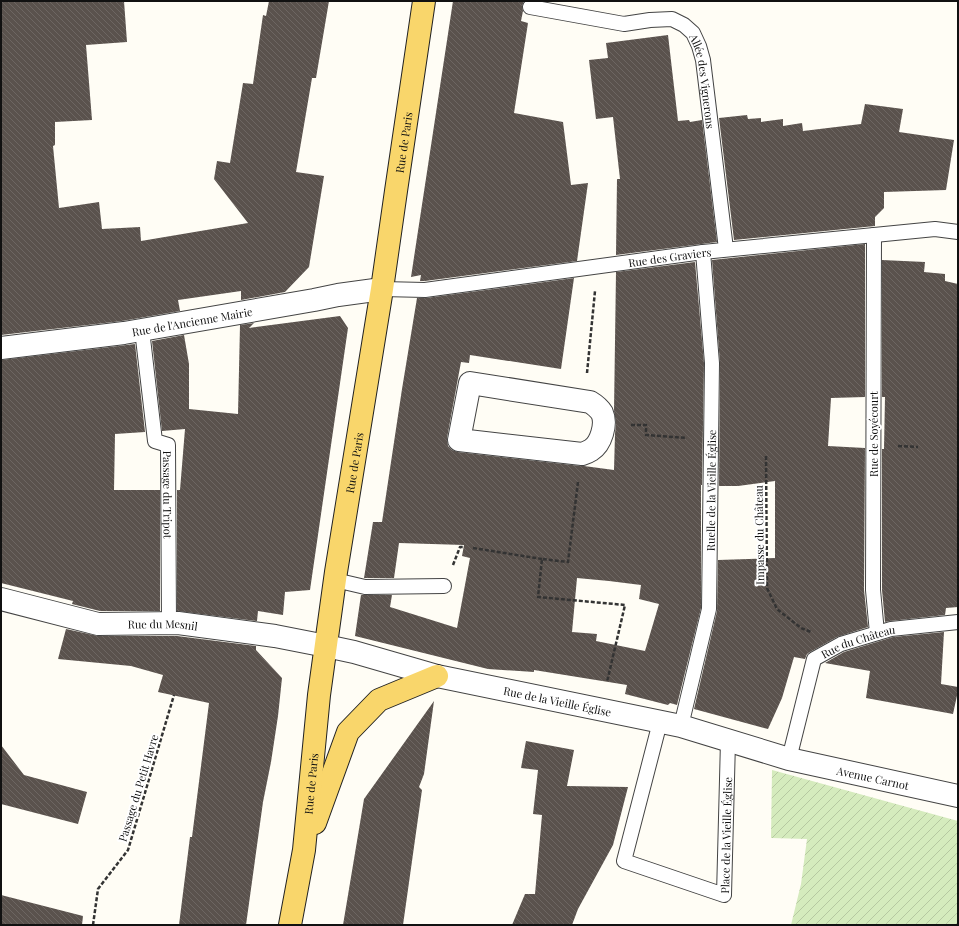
<svg xmlns="http://www.w3.org/2000/svg" width="959" height="926" font-family="'Playfair Display',serif">
<style>
.garden{fill:url(#garden-furrows)}
.building{fill:url(#building-back-hatch);fill-rule:evenodd}
.lines{fill:none;stroke-linecap:round;stroke-linejoin:round}
.lane-casing{stroke:#444;stroke-width:16}
.street-casing{stroke:#444;stroke-width:24}
.primary-casing{stroke:#222;stroke-width:24}
.path{stroke:#333;stroke-width:2.5;stroke-dasharray:4 2;stroke-linecap:butt}
.lane{stroke:#fff;stroke-width:14}
.street{stroke:#fff;stroke-width:22}
.primary{stroke:#f9d66b;stroke-width:22}
.labels{text-anchor:middle;dominant-baseline:central;stroke-width:4;stroke-linejoin:round;paint-order:stroke}
.street-label{font-size:11px;fill:#111;stroke:#fff}
</style>
<defs>
<pattern id="garden-furrows" width="10" height="10" patternUnits="userSpaceOnUse"><rect width="10" height="10" fill="#d5ebbd"/><path d="M-1 1l2-2M0 10L10 0M9 11l2-2" fill="none" stroke="#b6c8a1"/></pattern>
<pattern id="building-back-hatch" width="6" height="6" patternUnits="userSpaceOnUse"><rect width="6" height="6" fill="#5a524d"/><path d="M-1 5l2 2M0 0l6 6M5-1l2 2" fill="none" stroke="#6d6662"/></pattern>
</defs>
<rect width="100%" height="100%" fill="#fffdf5"/>
<path class="garden" d="M 772,770 L 958,821 L 958,925 L 791,925 L 801,884 L 807,839 L 771,838 Z"/>
<path class="building" d="M 1,1 L 124,1 L 127,42 L 86,45 L 92,120 L 55,122 L 55,145 L 53,146 L 59,208 L 99,202 L 102,229 L 140,227 L 141,241 L 248,223 L 214,179 L 217,161 L 230,163 L 243,83 L 253,84 L 263,15 L 266,16 L 269,1 L 329,1 L 316,78 L 312,78 L 296,172 L 324,176 L 309,267 L 285,292 L 241,300 L 241,291 L 178,300 L 180,311 L 122,321 L 1,335 Z
M 453,1 L 524,1 L 522,6 L 523,11 L 521,21 L 528,23 L 514,113 L 563,122 L 571,185 L 588,183 L 577,261 L 425,281 L 420,281 L 421,275 L 411,277 Z
M 668,35 L 678,121 L 689,120 L 690,122 L 702,120 L 717,242 L 616,255 L 617,179 L 620,179 L 613,117 L 596,119 L 589,60 L 608,58 L 606,43 Z
M 865,104 L 903,109 L 899,132 L 954,140 L 946,190 L 884,192 L 884,208 L 875,217 L 875,226 L 734,240 L 719,118 L 747,115 L 748,119 L 761,118 L 761,122 L 783,119 L 783,126 L 802,123 L 803,131 L 861,124 Z
M 865,244 L 865,397 L 831,398 L 828,446 L 865,448 L 864,590 L 868,627 L 837,637 L 810,652 L 807,654 L 805,659 L 794,657 L 782,698 L 768,729 L 694,709 L 717,611 L 718,560 L 775,558 L 775,481 L 738,486 L 719,486 L 720,363 L 712,260 Z
M 882,260 L 925,262 L 924,272 L 945,274 L 945,281 L 958,284 L 958,607 L 946,608 L 945,615 L 890,621 L 885,622 L 882,590 L 882,449 L 884,449 L 885,397 L 882,397 Z
M 695,262 L 704,363 L 702,485 L 701,485 L 701,608 L 677,705 L 670,703 L 668,705 L 625,694 L 627,685 L 534,670 L 534,672 L 488,669 L 355,636 L 361,595 L 392,595 L 390,607 L 457,628 L 470,558 L 462,556 L 464,545 L 399,543 L 394,578 L 364,578 L 373,522 L 382,522 L 402,389 L 417,298 L 426,298 L 574,278 L 561,369 L 470,355 L 469,363 L 461,362 L 447,438 L 448,446 L 452,450 L 458,452 L 581,466 L 584,466 L 614,470 L 615,434 L 616,423 L 614,411 L 616,272 ZM 577,578 L 609,581 L 641,585 L 639,599 L 659,604 L 645,651 L 596,641 L 597,634 L 572,632 Z
M 340,316 L 348,328 L 310,590 L 285,592 L 283,615 L 258,611 L 257,621 L 177,611 L 177,490 L 180,490 L 185,429 L 162,431 L 152,341 L 184,335 L 189,364 L 189,409 L 238,414 L 240,325 L 254,323 L 249,328 Z
M 135,344 L 145,432 L 115,434 L 114,490 L 160,490 L 160,611 L 100,611 L 72,604 L 73,601 L 1,583 L 1,360 Z
M 66,629 L 98,636 L 177,636 L 256,646 L 256,650 L 282,678 L 278,716 L 271,762 L 263,802 L 246,925 L 179,925 L 190,837 L 192,837 L 209,703 L 158,692 L 163,675 L 131,666 L 58,659 Z
M 944,632 L 941,684 L 958,687 L 958,691 L 953,714 L 866,698 L 870,671 L 825,663 L 844,652 L 893,637 Z
M 434,701 L 424,774 L 419,787 L 422,790 L 403,925 L 343,925 L 364,799 Z
M 526,741 L 574,750 L 567,786 L 628,787 L 613,845 L 578,909 L 572,925 L 512,925 L 525,894 L 535,894 L 542,815 L 533,814 L 538,770 L 521,768 Z
M 1,745 L 24,775 L 87,792 L 78,824 L 1,804 Z
M 1,895 L 83,916 L 82,925 L 1,925 Z"/>
<g class="lines">
<g class="lane-casing">
<g id="lane">
<path id="s1" d="M 530,7 L 624,24 L 650,20 L 672,19 L 684,25 L 693,33 L 699,46 L 703,60 L 726,249"/>
<path d="M 874,235 L 873,590 L 877,633"/>
<path id="s2" d="M 382,289 L 425,290 L 703,252 L 935,229 L 958,232"/>
<path id="s3" d="M 142,330 L 155,441 L 168,445 L 169,623"/>
<path d="M 335,580 L 365,587 L 444,586"/>
<path id="s4" d="M 660,722 L 624,861 L 724,895 L 728,741"/>
<path id="s5" d="M 681,726 L 709,609 L 712,363 L 703,252"/>
<path id="s6" d="M 789,759 L 814,659 L 841,644 L 891,629 L 958,622"/>
</g>
</g>
<g class="street-casing">
<g id="street">
<path id="s7" d="M 1,348 L 124,333 L 314,300 L 338,295 L 382,289"/>
<path d="M 470,383 L 590,402 C 595,405 599,408 602,413 C 607,424 601,444 591,450 C 588,452 585,453 582,454 L 459,440 Z"/>
<path id="s8" d="M 1,599 L 98,624 L 178,623 L 275,636 L 326,646 L 354,652 L 437,676 L 681,726 L 789,759 L 958,796"/>
</g>
</g>
<g class="primary-casing">
<g id="primary">
<path d="M 315,823 L 348,732 L 379,700 L 437,676"/>
<path id="s9" d="M 290,925 L 304,850 L 319,695 L 336,572 L 382,289 L 396,191 L 424,1"/>
</g>
</g>
<path class="path" d="M 587,373 L 595,291
M 631,425 L 646,425 L 646,435 L 687,438
M 898,446 L 918,447
M 766,456 L 767,588 L 777,609 L 801,628 L 811,632
M 578,482 L 568,562 L 542,559 L 538,597 L 625,605 L 607,682
M 473,548 L 542,559
M 453,565 L 460,547 L 463,547
M 93,925 L 98,889 L 128,850 L 174,695"/>
<use href="#lane" class="lane"/>
<use href="#street" class="street"/>
<use href="#primary" class="primary"/>
</g>
<g class="labels">
<g class="street-label">
<text stroke="none"><textPath href="#s1" startOffset="219">Allée des Vignerons</textPath></text>
<text stroke="none"><textPath href="#s9" startOffset="791">Rue de Paris</textPath></text>
<text stroke="none"><textPath href="#s2" startOffset="290">Rue des Graviers</textPath></text>
<text stroke="none"><textPath href="#s7" startOffset="193">Rue de l'Ancienne Mairie</textPath></text>
<text transform="translate(873 434) rotate(-90)">Rue de Soyécourt</text>
<text stroke="none"><textPath href="#s9" startOffset="467">Rue de Paris</textPath></text>
<text stroke="none"><textPath href="#s5" startOffset="239">Ruelle de la Vieille Église</textPath></text>
<text stroke="none"><textPath href="#s3" startOffset="175">Passage du Tripot</textPath></text>
<text transform="translate(759 535) rotate(-91)">Impasse du Château</text>
<text stroke="none"><textPath href="#s8" startOffset="165">Rue du Mesnil</textPath></text>
<text stroke="none"><textPath href="#s6" startOffset="151">Rue du Château</textPath></text>
<text stroke="none"><textPath href="#s8" startOffset="568">Rue de la Vieille Église</textPath></text>
<text stroke="none"><textPath href="#s8" startOffset="893">Avenue Carnot</textPath></text>
<text stroke="none"><textPath href="#s9" startOffset="143">Rue de Paris</textPath></text>
<text transform="translate(138 788) rotate(-73)">Passage du Petit Havre</text>
<text stroke="none"><textPath href="#s4" startOffset="309">Place de la Vieille Église</textPath></text>
</g>
</g>
<rect width="959" height="926" fill="none" stroke="#111111" stroke-width="4"/>
</svg>
